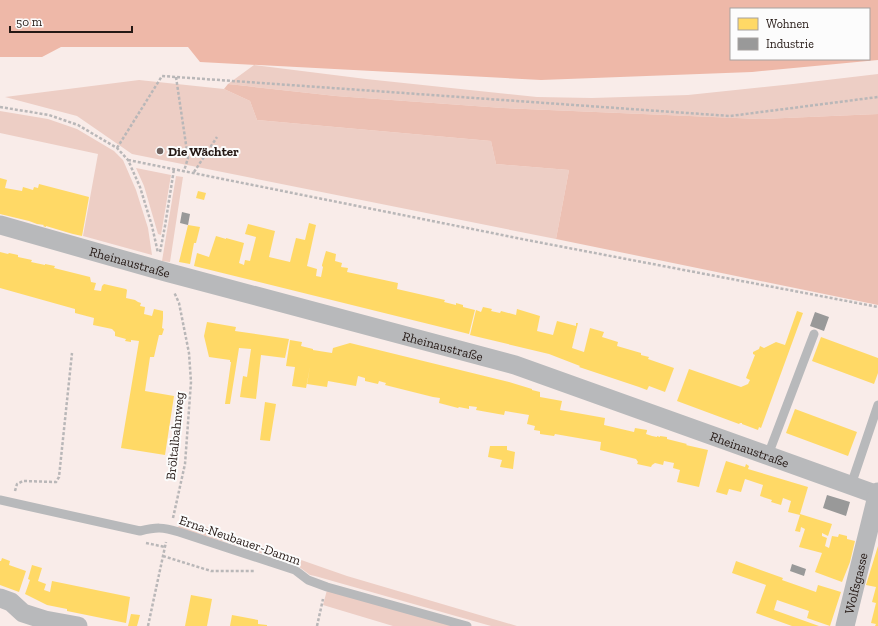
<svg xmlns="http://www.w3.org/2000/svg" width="878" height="626" font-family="'Zilla Slab',serif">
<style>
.green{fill:#edcec5}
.forest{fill:#ecc0b3}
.water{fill:#eeb8a8;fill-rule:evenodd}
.homes{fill:#ffd966}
.industry{fill:#999}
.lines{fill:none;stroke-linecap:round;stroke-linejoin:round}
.path{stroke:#b9b7b8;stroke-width:2.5;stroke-dasharray:3 2;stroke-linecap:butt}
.service{stroke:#b8b9bb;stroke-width:9}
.minor{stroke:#b8b9bb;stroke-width:19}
.poi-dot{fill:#6f625f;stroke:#fcfcfc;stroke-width:1.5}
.labels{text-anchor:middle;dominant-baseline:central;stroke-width:4;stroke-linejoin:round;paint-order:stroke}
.poi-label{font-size:13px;font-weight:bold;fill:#241814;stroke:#fcfcfc;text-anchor:start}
.street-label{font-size:13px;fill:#241814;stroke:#fcfcfc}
</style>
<rect width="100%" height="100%" fill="#f9ece9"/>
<path class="green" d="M 254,65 L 366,79 L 537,97 L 592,98 L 688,95 L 793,84 L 878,74 L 878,114 L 760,119 L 503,108 L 336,96 L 228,84 Z
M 139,80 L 224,89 L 250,101 L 257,120 L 491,141 L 496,164 L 569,170 L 556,239 L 132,154 L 77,116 L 5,97 Z
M 0,111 L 48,119 L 77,129 L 114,151 L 123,160 L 136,190 L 148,228 L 152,255 L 83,236 L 98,154 L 0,133 Z
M 136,168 L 171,175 L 161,235 L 158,234 L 144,186 Z
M 176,176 L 183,177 L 170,262 L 162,261 Z
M 181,518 L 347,576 L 517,626 L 491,626 L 315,576 L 310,575 L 294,563 L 178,528 Z
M 327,590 L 453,626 L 393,626 L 323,605 Z"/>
<path class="forest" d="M 228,84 L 336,96 L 503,108 L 760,119 L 878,114 L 878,305 L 556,239 L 569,170 L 496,164 L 491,141 L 257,120 L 250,101 L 224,89 Z"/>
<path class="water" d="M 0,0 L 878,0 L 878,60 L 752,72 L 541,80 L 200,62 L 188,47 L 61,47 L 42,57 L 0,57 ZM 731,9 L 869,9 L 869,59 L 731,59 Z"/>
<path class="homes" d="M 0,178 L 7,180 L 5,188 L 22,191 L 23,187 L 33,190 L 34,187 L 38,188 L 39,184 L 89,197 L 82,236 L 73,234 L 66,232 L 46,226 L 46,227 L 43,226 L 44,225 L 37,224 L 29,221 L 0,214 Z
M 198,191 L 206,193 L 204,200 L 196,198 Z
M 309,223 L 316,225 L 307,266 L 317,269 L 316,276 L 321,277 L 323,267 L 322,266 L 322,265 L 326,251 L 336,254 L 335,261 L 342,263 L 341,267 L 348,268 L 347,272 L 398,283 L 397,289 L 445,300 L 444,302 L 456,305 L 456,303 L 463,305 L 463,307 L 475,310 L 469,334 L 194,266 L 197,253 L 209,257 L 216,236 L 226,239 L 226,238 L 244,243 L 239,263 L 244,265 L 245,260 L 250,261 L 256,237 L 245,234 L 248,224 L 275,231 L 269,257 L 290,262 L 296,238 L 305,240 Z
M 188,225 L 200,227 L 196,243 L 194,243 L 190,264 L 179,262 Z
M 0,252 L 8,254 L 9,253 L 18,255 L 18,257 L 32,260 L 31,262 L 45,265 L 45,264 L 55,266 L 54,268 L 90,277 L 91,282 L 96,283 L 94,290 L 101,291 L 102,286 L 104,284 L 126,289 L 127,290 L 126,298 L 135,300 L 138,302 L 141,303 L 140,306 L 145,307 L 144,314 L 152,316 L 154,309 L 163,311 L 163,318 L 162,328 L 164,329 L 162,335 L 159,335 L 154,357 L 150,357 L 145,391 L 174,396 L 165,455 L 121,448 L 139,341 L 131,340 L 131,342 L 125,341 L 126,339 L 115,336 L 115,332 L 112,329 L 93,325 L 94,318 L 75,313 L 75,309 L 0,288 Z
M 483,307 L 492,309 L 491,311 L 500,313 L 501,311 L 516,315 L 517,309 L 540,316 L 537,331 L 553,335 L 557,321 L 576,326 L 576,323 L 578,323 L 572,348 L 584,352 L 590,328 L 604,332 L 602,337 L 618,342 L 617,346 L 641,353 L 641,355 L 649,357 L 648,359 L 674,368 L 665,392 L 649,386 L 647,390 L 639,387 L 579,367 L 580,366 L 549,354 L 470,335 L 476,310 L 481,312 Z
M 797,311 L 803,313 L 761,428 L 759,427 L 758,430 L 742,424 L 742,423 L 740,423 L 739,424 L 677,401 L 689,369 L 741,387 L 748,384 L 750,380 L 746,378 L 755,355 L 753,354 L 753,352 L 759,349 L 760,346 L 764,348 L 776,342 L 785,345 Z
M 207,322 L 236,327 L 235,331 L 289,339 L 285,358 L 261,355 L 256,399 L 240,397 L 243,376 L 247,377 L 251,349 L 239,348 L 230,404 L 225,404 L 231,362 L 230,362 L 230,360 L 209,357 L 204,336 Z
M 821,337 L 878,358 L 878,373 L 874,384 L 812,361 Z
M 290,340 L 302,342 L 301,346 L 313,349 L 313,350 L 332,353 L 333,348 L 350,343 L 509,382 L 532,389 L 532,390 L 540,392 L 540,397 L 562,401 L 560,410 L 605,418 L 604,425 L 634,432 L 635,428 L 647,430 L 647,431 L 646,434 L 652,436 L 657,437 L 657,436 L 660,437 L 660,436 L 667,437 L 667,439 L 687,444 L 686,445 L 708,450 L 699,487 L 677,482 L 680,470 L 673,468 L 674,463 L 664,461 L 663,465 L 655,463 L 652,465 L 651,467 L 637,464 L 638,462 L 636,459 L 600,450 L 601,442 L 555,434 L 554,436 L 540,434 L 540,431 L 534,430 L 535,426 L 527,424 L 529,415 L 505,411 L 504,415 L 487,412 L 476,410 L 477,407 L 469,406 L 469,409 L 459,407 L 458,408 L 439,403 L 440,398 L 433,397 L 385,385 L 386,383 L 379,381 L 378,384 L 365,381 L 365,378 L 358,376 L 356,386 L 328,381 L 327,387 L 307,384 L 310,367 L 306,388 L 292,386 L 295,367 L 286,366 Z
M 265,402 L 276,404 L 270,441 L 260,440 Z
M 795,409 L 857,432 L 848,456 L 786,433 Z
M 490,446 L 507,446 L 507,450 L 515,452 L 513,469 L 500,467 L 502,460 L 488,457 Z
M 726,461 L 745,467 L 746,464 L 749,466 L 748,469 L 808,487 L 800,514 L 832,524 L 828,536 L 822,533 L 822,536 L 827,538 L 825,546 L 829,548 L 832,536 L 838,537 L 839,534 L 847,536 L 847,539 L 855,541 L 850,562 L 842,582 L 815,572 L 822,553 L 799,547 L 805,529 L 801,527 L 800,532 L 795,531 L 800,515 L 788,512 L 791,501 L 783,498 L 781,505 L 771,502 L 772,500 L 760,496 L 763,485 L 745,479 L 741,492 L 729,489 L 727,495 L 716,492 Z
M 878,546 L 878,626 L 875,626 L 876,624 L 871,623 L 876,603 L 872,602 L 876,587 L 866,585 Z
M 2,558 L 10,561 L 9,565 L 26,571 L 19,592 L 0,585 L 0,561 L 1,561 Z
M 736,561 L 783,578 L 782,580 L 816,592 L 818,585 L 841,592 L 830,626 L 807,618 L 809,611 L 777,600 L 774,610 L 819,626 L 792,626 L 756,613 L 766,585 L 732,573 Z
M 32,565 L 42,568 L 38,581 L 46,584 L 44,590 L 50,592 L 52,581 L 130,597 L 126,623 L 67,611 L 67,609 L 47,605 L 25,594 L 30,580 L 28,579 Z
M 191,595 L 212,599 L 207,626 L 185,626 Z
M 131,614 L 140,615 L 137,626 L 128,626 Z
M 232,615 L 258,620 L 258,624 L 267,625 L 267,626 L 230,626 Z"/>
<path class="industry" d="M 182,212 L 190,214 L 188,225 L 180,223 Z
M 815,312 L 829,317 L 824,331 L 810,326 Z
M 827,495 L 850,502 L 846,516 L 823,508 Z
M 792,564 L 806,569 L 804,576 L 790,571 Z"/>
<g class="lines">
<path class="path" d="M 176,77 L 188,158 L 184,171
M 0,107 L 49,115 L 78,125 L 117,148 L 128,160 L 140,187 L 152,226 L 158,253
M 117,148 L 162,76 L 730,116 L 878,97
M 128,160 L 532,241 L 878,307
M 194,172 L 217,137
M 160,252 L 165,226 L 174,169
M 15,491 L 17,484 L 23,481 L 56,482 L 59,477 L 72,353
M 173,518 L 185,464 L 191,382 L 189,353 L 179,303 L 174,292
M 146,543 L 165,547
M 163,556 L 211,571 L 254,571
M 148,626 L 166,542
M 317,626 L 323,599"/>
<path class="service" d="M 768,455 L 814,334
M 851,485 L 878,405
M 0,500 L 140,531 C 157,527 162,527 179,532 L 295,570 L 308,580 L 327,587 L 467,626"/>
<g class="minor">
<path id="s1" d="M 0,225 L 166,272 L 515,365 L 878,495"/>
<path d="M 0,598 L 11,602 L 23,613 L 45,620 L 78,626"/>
<path id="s2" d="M 845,626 L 878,492"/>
</g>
</g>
<circle class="poi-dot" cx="160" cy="151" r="4"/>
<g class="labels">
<g class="poi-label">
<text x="168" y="151">Die Wächter</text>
</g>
<g class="street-label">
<text stroke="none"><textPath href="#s1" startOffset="135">Rheinaustraße</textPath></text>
<text stroke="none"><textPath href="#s1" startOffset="459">Rheinaustraße</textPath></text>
<text transform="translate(175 436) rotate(-84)">Bröltalbahnweg</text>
<text stroke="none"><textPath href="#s1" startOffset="783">Rheinaustraße</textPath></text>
<text transform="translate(240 540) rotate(19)">Erna-Neubauer-Damm</text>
<text stroke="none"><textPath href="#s2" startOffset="44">Wolfsgasse</textPath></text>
</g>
</g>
<rect x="730" y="8" width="140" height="52" fill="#fcfcfc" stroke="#a6a19f"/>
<rect x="738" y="18" width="20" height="12" fill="#ffd966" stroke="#a6a19f"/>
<text x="766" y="28" font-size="12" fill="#241814">Wohnen</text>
<rect x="738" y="38" width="20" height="12" fill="#999999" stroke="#a6a19f"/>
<text x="766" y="48" font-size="12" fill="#241814">Industrie</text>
<path d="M10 26v6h122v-6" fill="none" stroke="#241814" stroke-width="2"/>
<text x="16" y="26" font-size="12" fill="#241814" stroke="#fcfcfc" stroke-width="3" paint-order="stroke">50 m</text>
</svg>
